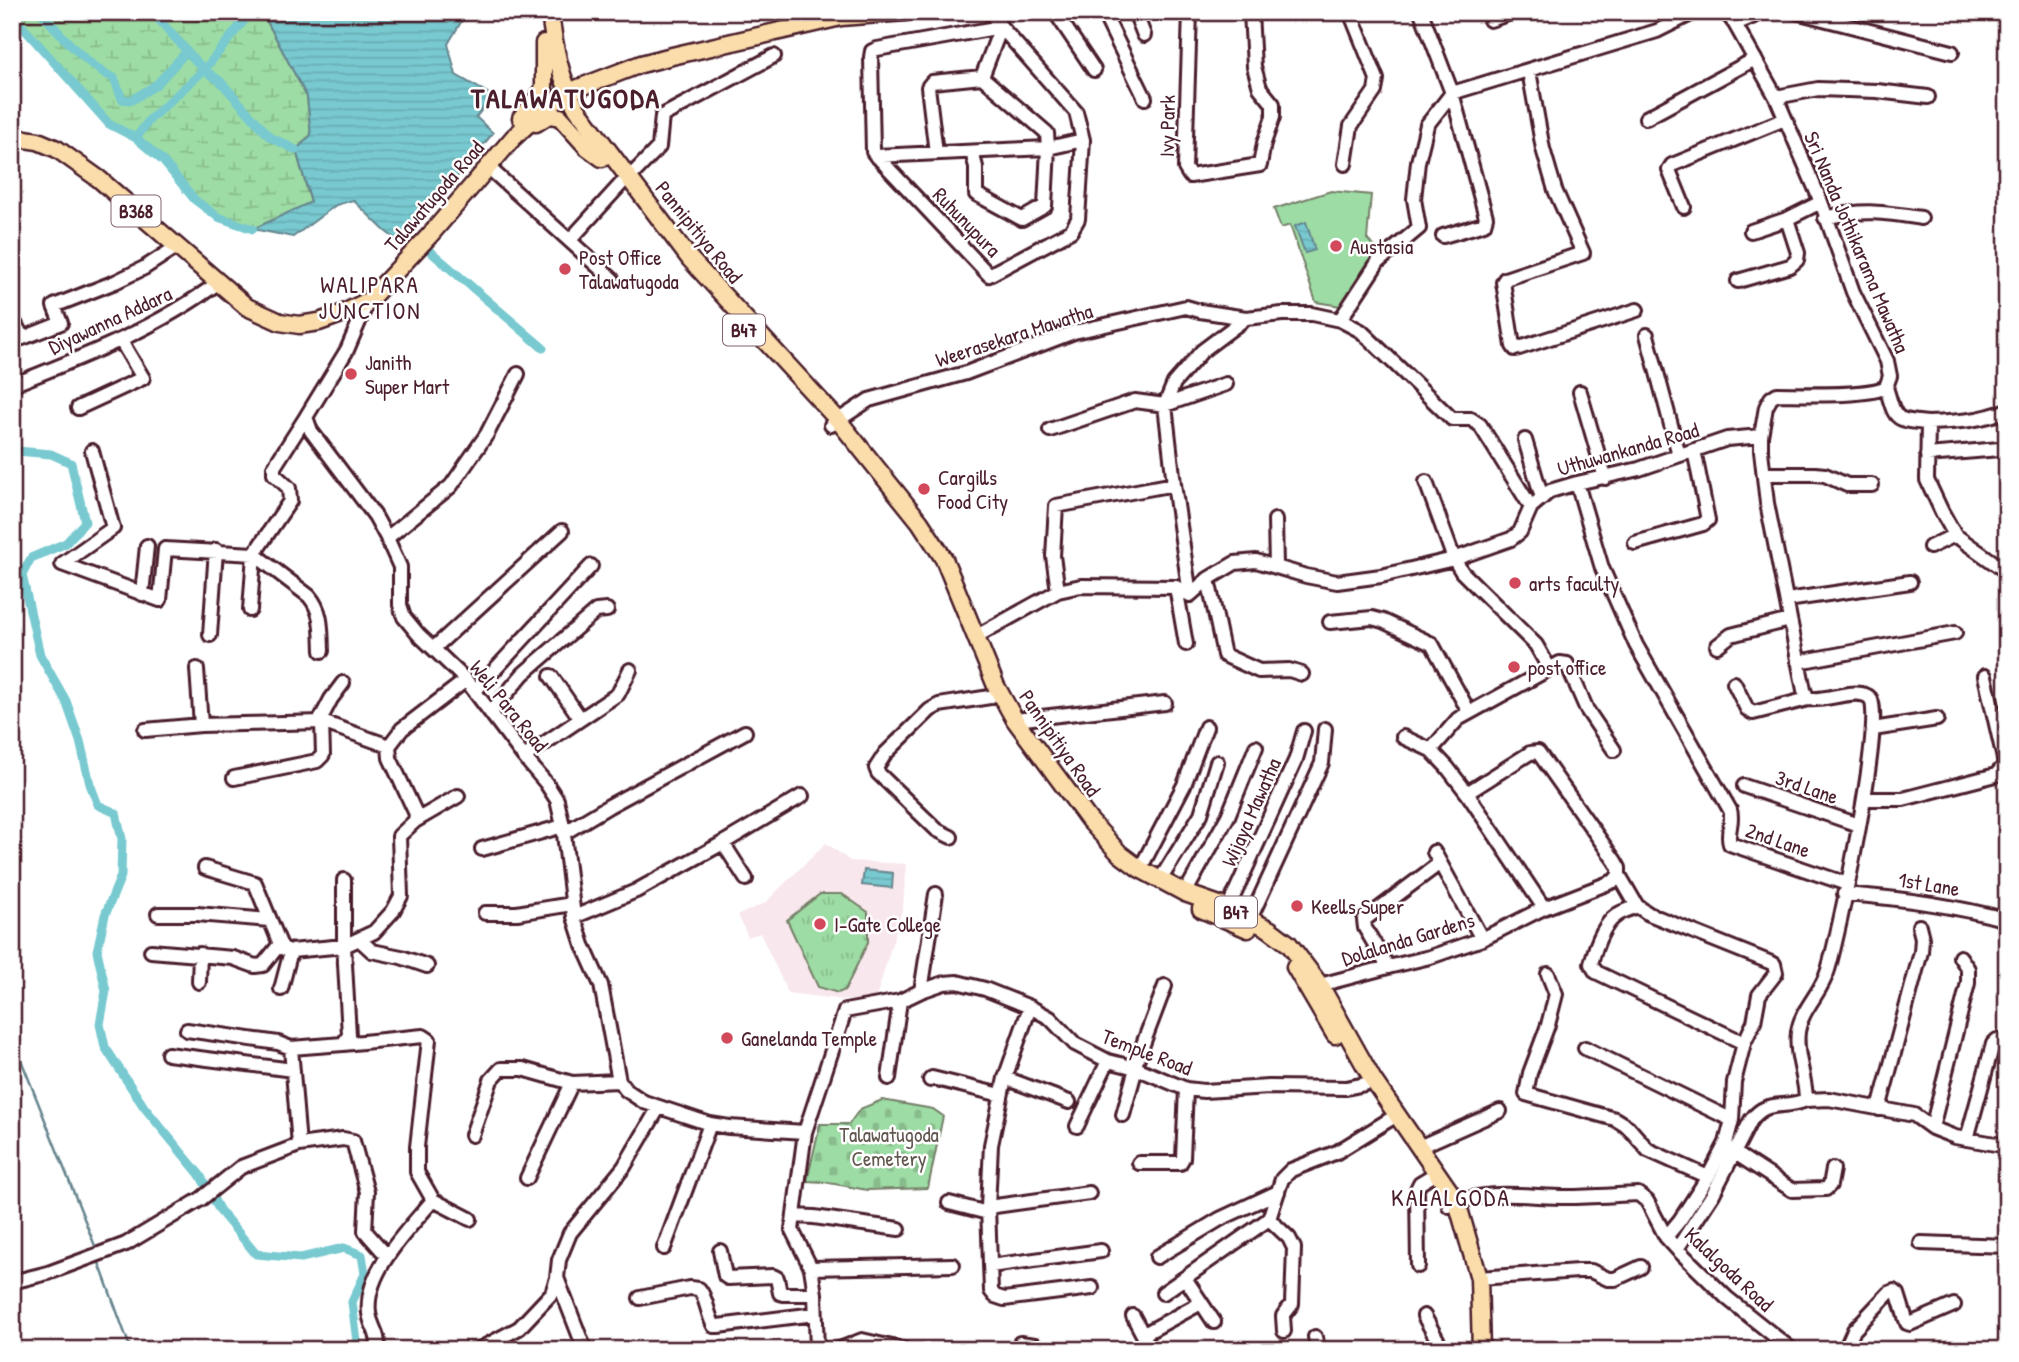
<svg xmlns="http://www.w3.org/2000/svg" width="2019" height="1362" font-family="'Patrick Hand',sans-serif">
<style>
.built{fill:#f8e7ed}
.grass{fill:#9ddca4;stroke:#747e68;stroke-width:2}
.wetland{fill:url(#wetland-marsh);stroke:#747e68;stroke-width:2}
.cemetery{fill:url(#cemetery-stones);stroke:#747e68;stroke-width:2}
.park{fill:url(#park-tufts);stroke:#747e68;stroke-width:2}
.water{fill:url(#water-rules);stroke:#66858e;stroke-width:2}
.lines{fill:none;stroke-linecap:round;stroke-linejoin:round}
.stream{stroke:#66858e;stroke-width:2.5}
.canal{stroke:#78c9d0;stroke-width:9}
.minor-casing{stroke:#4a1f2b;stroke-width:18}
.major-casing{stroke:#4a1f2b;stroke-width:21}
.minor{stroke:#fff;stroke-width:12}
.major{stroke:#faddab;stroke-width:16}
.poi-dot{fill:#d1495b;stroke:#fff;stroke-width:2.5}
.labels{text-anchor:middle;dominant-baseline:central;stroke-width:5;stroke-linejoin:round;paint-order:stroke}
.shield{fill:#fff;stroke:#80626b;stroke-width:2}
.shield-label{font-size:19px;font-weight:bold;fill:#4a1f2b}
.street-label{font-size:21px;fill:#4a1f2b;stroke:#fff}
.poi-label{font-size:21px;fill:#4a1f2b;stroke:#fff;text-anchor:start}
.park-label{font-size:21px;fill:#63584f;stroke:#fff}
.neighbourhood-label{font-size:23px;letter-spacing:2px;fill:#4a1f2b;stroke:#fff}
.quarter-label{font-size:24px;letter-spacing:2px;fill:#4a1f2b;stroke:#fff}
.district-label{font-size:28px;font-weight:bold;letter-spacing:2px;fill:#4a1f2b;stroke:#fff}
</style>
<defs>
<pattern id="wetland-marsh" width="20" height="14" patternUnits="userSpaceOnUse" patternTransform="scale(1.75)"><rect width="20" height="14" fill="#9ddca4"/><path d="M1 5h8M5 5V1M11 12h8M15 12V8" fill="none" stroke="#89bc8d"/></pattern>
<pattern id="cemetery-stones" width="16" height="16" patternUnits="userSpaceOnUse" patternTransform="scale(1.75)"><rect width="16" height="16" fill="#9ddca4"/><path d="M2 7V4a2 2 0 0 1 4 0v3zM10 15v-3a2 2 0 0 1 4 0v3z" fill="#89bc8d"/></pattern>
<pattern id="park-tufts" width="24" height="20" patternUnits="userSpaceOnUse" patternTransform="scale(1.75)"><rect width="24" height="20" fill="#9ddca4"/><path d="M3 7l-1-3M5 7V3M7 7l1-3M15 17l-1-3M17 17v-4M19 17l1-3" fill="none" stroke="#89bc8d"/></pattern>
<pattern id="water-rules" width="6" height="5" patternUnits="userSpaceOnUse" patternTransform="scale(1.75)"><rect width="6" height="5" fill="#78c9d0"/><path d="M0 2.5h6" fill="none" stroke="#69acb3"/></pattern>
</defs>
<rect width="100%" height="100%" fill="#fff"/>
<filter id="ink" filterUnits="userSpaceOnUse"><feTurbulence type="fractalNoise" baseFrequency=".0143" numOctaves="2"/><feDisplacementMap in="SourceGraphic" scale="14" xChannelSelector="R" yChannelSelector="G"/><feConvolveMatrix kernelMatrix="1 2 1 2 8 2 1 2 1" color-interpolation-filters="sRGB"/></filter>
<g filter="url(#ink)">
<path class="built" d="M 826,843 L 850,861 L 906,864 L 903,907 L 875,1001 L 845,1000 L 788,993 L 760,933 L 748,937 L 738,915 L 765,903 Z"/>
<path class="grass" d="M 1331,191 L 1371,195 L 1367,239 L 1382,254 L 1347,307 L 1316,302 L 1290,225 L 1281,228 L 1274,209 Z"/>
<path class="wetland" d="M 12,12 L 262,12 L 307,97 L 311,135 L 296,150 L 311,203 L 253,229 L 218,217 L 195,200 L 163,161 L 136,138 L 109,124 L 12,15 Z"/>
<path class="cemetery" d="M 882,1100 L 933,1109 L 943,1116 L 928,1188 L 867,1190 L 824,1182 L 807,1181 L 820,1124 L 849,1124 L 860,1109 Z"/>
<path class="park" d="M 820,894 L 842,894 L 868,912 L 868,942 L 845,990 L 838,993 L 818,987 L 787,920 Z"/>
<path class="water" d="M 262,12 L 467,12 L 448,44 L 456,75 L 493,96 L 476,117 L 493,133 L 402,244 L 385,231 L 353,200 L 336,205 L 293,237 L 253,229 L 311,202 L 296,150 L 311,135 L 307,97 Z
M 1306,222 L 1315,250 L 1305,253 L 1295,226 Z
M 864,870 L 893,873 L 892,888 L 862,885 Z"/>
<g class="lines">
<path class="stream" d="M 12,1037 L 95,1246
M 98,1260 L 131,1350"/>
<path class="canal" d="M 41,12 C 59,33 89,68 114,78 L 122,99 L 132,100 L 157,84 L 187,51
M 152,12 L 204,70 L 220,81 L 270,137 L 296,150
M 251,12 L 204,70 L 150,119 L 136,138 L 163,161 L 195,200 L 218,217 L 253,229
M 12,15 L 109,124 L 136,138
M 431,252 L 543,348
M 12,448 L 17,451 L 51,454 L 71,463 L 85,522 L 66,543 L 31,558 L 22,575 L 40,655 L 66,701 L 80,741 L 90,784 L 98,805 L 116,813 L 122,839 L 121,876 L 105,915 L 97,951 L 106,991 L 100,1024 L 105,1047 L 144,1107 L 200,1175 L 220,1211 L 256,1254 L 301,1258 L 344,1248 L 362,1255 L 365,1274 L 352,1302 L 358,1350"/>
<g class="minor-casing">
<path id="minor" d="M 990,12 L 1001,27 L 1076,112 L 1083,140 L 1078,219 L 1071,231 L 989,275 L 873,152 L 871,57 L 872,51 L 877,49 L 1001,27
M 1055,12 L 1094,70
M 1103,12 L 1145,98
M 1135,12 L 1144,35
M 1190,12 L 1185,168 L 1190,176 L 1260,165 L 1264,143 L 1273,117 L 1273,104 L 1260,88 L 1254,67 L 1251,12
M 1421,12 L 1452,93 L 1486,217 L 1484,224 L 1443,236
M 1796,12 L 1952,52
M 1490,20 L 1514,12
M 1735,24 L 1764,12
M 1529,71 L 1543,149 L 1555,190 L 1583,253 L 1505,279 L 1503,282 L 1513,346 L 1515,349 L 1519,348 L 1637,310
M 982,77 L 1001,27
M 1776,97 L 1818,89 L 1877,91 L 1928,97
M 1646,118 L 1755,59
M 972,152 L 976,167 L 976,194 L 1022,219 L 1045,206 L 1048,148 L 1047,133 L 982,77
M 936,153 L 928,87 L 932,82 L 982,77
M 876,156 L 1048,148 L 1083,140
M 1345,164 L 1351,126 L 1375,91 L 1377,79 L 1350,12
M 488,167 L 612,279
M 629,178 L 659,147 L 662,116 L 774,56
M 1684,207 L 1669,170 L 1672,165 L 1785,119
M 1825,218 C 1864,209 1883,212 1921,218
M 1751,231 L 1787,219 L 1821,202
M 570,240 L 621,184
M 1738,281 L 1790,266 L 1797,260 L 1798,253 L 1787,219
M 368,301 L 347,350 L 306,417 L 311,431 L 375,516 L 387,538 L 400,567 L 400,605 L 404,617 L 418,634 L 466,680 L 524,757 L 546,783 L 557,800 L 563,826 L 574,917 L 583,945 L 601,985 L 619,1081 L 626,1090 L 644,1102 L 710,1124 L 729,1127 L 805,1132 L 792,1230 L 811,1268 L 815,1294 L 817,1350
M 12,318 L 23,338 L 61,323 L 54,306 L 115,282 L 144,268 L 178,246
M 1340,320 L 1378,262 L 1419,228 L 1414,199 L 1418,162 L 1427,125 L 1452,93 L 1657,31 L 1695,12
M 1647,335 L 1679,455
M 12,385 C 85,356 156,329 219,282
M 1886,387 C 1896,420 1893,420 1928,423 L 1927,480 L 1942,512 L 1955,535 L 2007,572
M 1580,392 L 1605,478
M 78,408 L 143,378 L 121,341
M 1928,423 C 1956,422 1981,421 2007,410
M 831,425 L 869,400 L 966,373 L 1074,332 L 1186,307 L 1200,311 L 1246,318 L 1282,314 L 1312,314 L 1340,320 L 1361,331 L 1452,419 L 1471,419 L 1480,425 L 1531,507
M 1050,430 L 1135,401 L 1165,405 L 1226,384
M 1525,440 L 1542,498
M 92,451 L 113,528 L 62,564 L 160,600 L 165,549 L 254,554 L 309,596 C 323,612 321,631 322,651
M 1927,455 L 2000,449
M 1764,474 L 1815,474 L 1825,475 L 1847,485 L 1872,485
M 1426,482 L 1454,559 L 1462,572 L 1536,645 L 1549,668
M 1577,483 L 1602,568 L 1636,645 L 1730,810 C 1734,822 1726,832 1730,844 L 1847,884
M 1275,520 L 1276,566
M 387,538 L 451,486 L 487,434 L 518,374
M 1635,543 L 1703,524 L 1708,520 L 1694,450
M 1930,547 L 1955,535
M 1208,579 L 1224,655 L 1259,671 L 1289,670 L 1302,674
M 1176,587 L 1186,644
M 1058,591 L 1053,556 L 1056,506 L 1174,484
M 142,594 L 147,546
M 1190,595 L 1174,484 L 1165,405 L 1174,383 L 1202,351 L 1246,318
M 1787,600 L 1910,582
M 250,610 L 254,554 L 290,501 L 289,488 L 274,474 L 274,467 L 306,417
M 1330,622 L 1372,618 L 1383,621 L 1432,644 L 1469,712
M 210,635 L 216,550
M 975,637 L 1058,591 L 1081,586 L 1176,587 L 1190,595 L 1208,579 L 1235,563 L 1256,561 L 1306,576 L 1337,582 L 1381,576 L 1454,559 L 1511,539 L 1520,532 L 1531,507 L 1550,491 L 1577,483 L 1639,469 L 1727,439 L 1761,436
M 1717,646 L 1731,635 L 1790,620
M 434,648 L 562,531
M 1798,662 L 1955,633
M 197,669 L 201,725
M 551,676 L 580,718
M 1734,683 L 1747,709 L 1753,713 L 1808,699
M 475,691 L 591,566
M 491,712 L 523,674 L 596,611 L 607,610
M 1015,720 L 1165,703
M 319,722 L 331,699 L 343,683
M 1873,729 L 1937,719
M 145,730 L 201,725 L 322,722 L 389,746
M 1403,737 L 1431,750 L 1447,767 L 1467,793
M 1431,750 L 1458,719 L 1560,663 L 1567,664 L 1587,710 L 1614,750
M 524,757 L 618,694 L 630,670
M 234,778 L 317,761 L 323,755 L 322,722
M 1744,786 L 1859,825
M 1864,799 L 1903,799 L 1996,775 L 2004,766 L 2004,759 L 1985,676
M 415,821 L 458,796
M 564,833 L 609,806 L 745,732
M 951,837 L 937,830 L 878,773 L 876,768 L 885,754 L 930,710 L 939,705 L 990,697
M 723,843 L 746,879
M 482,849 L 563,826
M 1434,852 L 1482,939
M 205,868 L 255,883 L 280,944 L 284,949 L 291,951 L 344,946 L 344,880
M 1140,869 L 1184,785 L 1206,727
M 1619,875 L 1637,906 L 1649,914 L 1774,964 L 1776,973 L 1759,995 L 1754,1022 L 1744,1043 L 1734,1082 L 1732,1120 L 1726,1143 L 1708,1177 L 1680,1220 L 1666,1237
M 1160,880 L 1201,814 L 1217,762
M 1185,893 L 1228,816 L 1256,747
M 1844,894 C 1900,898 1953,905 2007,920
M 1637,906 C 1631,909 1622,911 1617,915 C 1602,925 1595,948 1591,964 L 1596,972 L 1744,1043
M 1228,908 L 1296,759 L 1304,731
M 485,913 L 517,913 L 572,904
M 158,914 L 197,914 L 269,920
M 574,917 L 636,891 L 723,843 L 802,796
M 1250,919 L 1322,763 L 1325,729
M 359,939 L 372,951 L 401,957 L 427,966
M 151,951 L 233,958 L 255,966 L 263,965 L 280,944
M 1388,967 L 1365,928 L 1364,920 L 1440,863
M 1548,974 L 1556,994 L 1548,1025 L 1530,1073 L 1526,1094 L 1615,1119 L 1628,1127 L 1648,1150 L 1708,1177
M 199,982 L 200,954
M 1320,985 L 1388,967 L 1430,957 L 1482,939 L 1544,908 L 1614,881 L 1619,875 L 1619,868 L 1615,861 L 1538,752 L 1530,753 L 1467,793 L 1544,908
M 281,989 L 291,951
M 921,991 L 936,894
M 1030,1007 L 1005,1078 L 991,1145 L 988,1207 L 991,1291 L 995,1296 L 1004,1299 L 1092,1288
M 187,1030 L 278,1043 L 291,1048 L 343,1044 L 349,1035 L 344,946 L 374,932 L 393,911 L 401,896 L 399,836 L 415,821 L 416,814 L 390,758 L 389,746 L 402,729 L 466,680
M 343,1044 L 423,1036 L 429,1040 L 417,1147 L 417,1172 L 433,1200 L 470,1219
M 291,1048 L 299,1145
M 1585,1048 L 1732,1120
M 168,1054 L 293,1070
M 1134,1068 L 1165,986
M 889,1078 L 900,1001
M 1005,1078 L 1069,1102
M 930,1080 L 932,1078 L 1001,1095
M 1806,1100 L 1829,1099 L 1914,1115 L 1932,1128 L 1955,1137 L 2007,1146
M 1879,1109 L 1921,952 L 1922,938 L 1919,926
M 1123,1115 L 1136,1068
M 1077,1126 L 1108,1061
M 1932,1128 L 1968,983 L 1968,969 L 1960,957
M 805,1132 L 845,1011 L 900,1001 L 921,991 L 944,983 L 957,982 L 985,989 L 1030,1007 L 1050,1018 L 1075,1044 L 1108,1061 L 1136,1068 L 1186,1089 L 1204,1091 L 1269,1087 L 1346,1088 L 1365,1084 L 1373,1080
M 472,1135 L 491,1080 L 501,1069 L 523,1069 L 572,1083 L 619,1081
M 1967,1139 L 1993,1044 L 1997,1040 L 2007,1040
M 1419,1147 L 1500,1111
M 1735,1153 L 1792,1190 L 1826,1189 L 1830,1185 L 1833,1169
M 1139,1163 L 1180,1163 L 1183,1158 L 1186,1089
M 527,1178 L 572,1083
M 949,1203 L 988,1213
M 1449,1206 C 1484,1188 1529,1197 1567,1197 C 1591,1197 1614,1195 1638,1194 L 1647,1201 L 1666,1237 L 1677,1249 L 1727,1298 L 1792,1350
M 988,1207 L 1089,1193
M 794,1216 L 814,1217 L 899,1229
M 1269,1219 L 1282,1179 L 1291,1170 L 1337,1152 L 1397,1115
M 1269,1219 L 1289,1238 L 1294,1248 L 1292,1304 L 1283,1316 L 1284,1331
M 1921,1243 L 2007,1246
M 664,1248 L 710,1124
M 1677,1249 L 1713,1194 L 1751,1120 C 1768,1098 1783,1110 1806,1100 C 1806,1077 1795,1056 1798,1032 C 1801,1009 1822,992 1828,970 C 1838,937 1886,716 1870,698 C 1858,686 1827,702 1808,699 L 1804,690 L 1767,503 L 1761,451 L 1761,436 L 1766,407 L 1771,398 L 1777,394 C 1802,394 1867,397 1886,387 L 1890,376 L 1887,361 L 1853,292 L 1821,202 L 1776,97 L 1735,24 L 1726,12
M 720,1251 L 725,1276 L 728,1278 L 773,1276 L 777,1278 L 780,1293 L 783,1294 L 815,1294
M 1157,1257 L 1220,1219 L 1278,1192
M 990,1266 L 1101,1251
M 1418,1266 L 1417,1189 L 1420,1183 L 1430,1177
M 811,1268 L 953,1265
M 557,1278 L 585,1350
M 1185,1278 L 1214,1322
M 1479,1278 L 1578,1271 L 1591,1271 L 1608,1279 L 1615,1279 L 1641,1267
M 12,1282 L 48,1273 L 126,1244 L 201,1199 L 241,1167 L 299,1145 L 343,1139 L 353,1141 L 367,1192 L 365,1231 L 387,1256
M 1163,1293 L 1269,1219
M 640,1298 L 690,1288 L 699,1289 C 707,1298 707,1314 714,1326 L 718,1326 L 815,1314
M 1133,1316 L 1151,1350
M 1424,1316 L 1443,1350
M 1144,1334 L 1201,1303
M 1315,1337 L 1318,1350
M 1020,1343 L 1035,1345 L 1039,1350
M 378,1350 C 379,1331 371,1328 369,1313 C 364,1272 409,1229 433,1200
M 478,1350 L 519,1328 L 552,1293 L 557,1278 L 559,1260 L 570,1233 L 624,1167 L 659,1107
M 837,1350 L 862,1340 L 905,1350
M 1845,1350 L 1854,1330 L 1889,1293 L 1894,1291 L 1898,1294 L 1907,1323 L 1910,1324 L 1954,1305"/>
</g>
<g class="major-casing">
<path id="major" d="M 550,12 C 554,47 560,79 577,109 L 690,259 L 838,420 L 920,522 L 944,559 L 996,686 L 1015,720 L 1089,820 L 1120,854 L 1140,869 L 1185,893 L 1228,908 L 1269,929 L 1289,944 L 1320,985 L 1373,1080 L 1457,1202 L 1479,1278 L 1481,1350
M 521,118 L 538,98 L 544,87 L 544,43
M 536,123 L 549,115 L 560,117 L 587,147 L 602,158
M 12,137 L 38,141 L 57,149 L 99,179 L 247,307 L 280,322 L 299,325 L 319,322 L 344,313 L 368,301 L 430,235 L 513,138 L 543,110 L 568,92 L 641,64 L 672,56 L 841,17 L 905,12
M 1201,909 L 1248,929
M 1295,967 L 1335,1035"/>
</g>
<use href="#minor" class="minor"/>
<use href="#major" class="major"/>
</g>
</g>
<g class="poi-dot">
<circle cx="1336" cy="246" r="7"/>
<circle cx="565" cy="269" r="7"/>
<circle cx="351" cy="374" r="7"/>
<circle cx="924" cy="489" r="7"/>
<circle cx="1515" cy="583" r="7"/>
<circle cx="1514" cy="667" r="7"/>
<circle cx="1297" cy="906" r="7"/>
<circle cx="820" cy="924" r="7"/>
<circle cx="727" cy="1038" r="7"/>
</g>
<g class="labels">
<g class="shield">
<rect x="111.5" y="195.5" width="49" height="31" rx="5"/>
<rect x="723" y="314.5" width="42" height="31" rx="5"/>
<rect x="1215" y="896.5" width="42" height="31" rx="5"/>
</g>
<g class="shield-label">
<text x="136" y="211">B368</text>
<text x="744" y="330">B47</text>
<text x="1236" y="912">B47</text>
</g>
<g class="street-label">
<text transform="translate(1167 126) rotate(-89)">Ivy Park</text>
<text transform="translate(434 196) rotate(-49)">Talawatugoda Road</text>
<text transform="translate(967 222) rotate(46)">Ruhunupura</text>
<text transform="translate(699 232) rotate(51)">Pannipitiya Road</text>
<text transform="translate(1857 242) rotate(67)">Sri Nanda Jothikarama Mawatha</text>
<text transform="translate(110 320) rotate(-25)">Diyawanna Addara</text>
<text transform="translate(1014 335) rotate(-18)">Weerasekara Mawatha</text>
<text transform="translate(1628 449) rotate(-16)">Uthuwankanda Road</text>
<text transform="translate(509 706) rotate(51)">Weli Para Road</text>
<text transform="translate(1060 743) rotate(55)">Pannipitiya Road</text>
<text transform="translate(1807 787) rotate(19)">3rd Lane</text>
<text transform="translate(1251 812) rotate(-66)">Wijaya Mawatha</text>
<text transform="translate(1778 840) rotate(19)">2nd Lane</text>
<text transform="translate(1929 884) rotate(9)">1st Lane</text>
<text transform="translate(1408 939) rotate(-17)">Dolalanda Gardens</text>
<text transform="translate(1147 1052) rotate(21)">Temple Road</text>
<text transform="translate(1729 1269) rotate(43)">Kalalgoda Road</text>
</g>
<g class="poi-label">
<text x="1350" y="246">Austasia</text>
<text x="579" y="257">Post Office<tspan x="579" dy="24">Talawatugoda</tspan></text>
<text x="365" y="362">Janith<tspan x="365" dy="24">Super Mart</tspan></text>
<text x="938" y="477">Cargills<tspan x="938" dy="24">Food City</tspan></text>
<text x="1529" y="583">arts faculty</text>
<text x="1528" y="667">post office</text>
<text x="1311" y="906">Keells Super</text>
<text x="834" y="924">I-Gate College</text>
<text x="741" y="1038">Ganelanda Temple</text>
</g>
<g class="park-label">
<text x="889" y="1134">Talawatugoda<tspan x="889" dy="24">Cemetery</tspan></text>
</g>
<g class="neighbourhood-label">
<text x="370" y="284">WALIPARA<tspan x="370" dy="26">JUNCTION</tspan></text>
</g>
<g class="quarter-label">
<text x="1451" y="1197">KALALGODA</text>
</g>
<g class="district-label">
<text x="566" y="98">TALAWATUGODA</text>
</g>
</g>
<rect width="2019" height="1362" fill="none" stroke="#fff" stroke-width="42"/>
<rect x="21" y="21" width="1977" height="1320" fill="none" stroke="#4a1f2b" stroke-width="2.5" filter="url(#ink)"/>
</svg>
